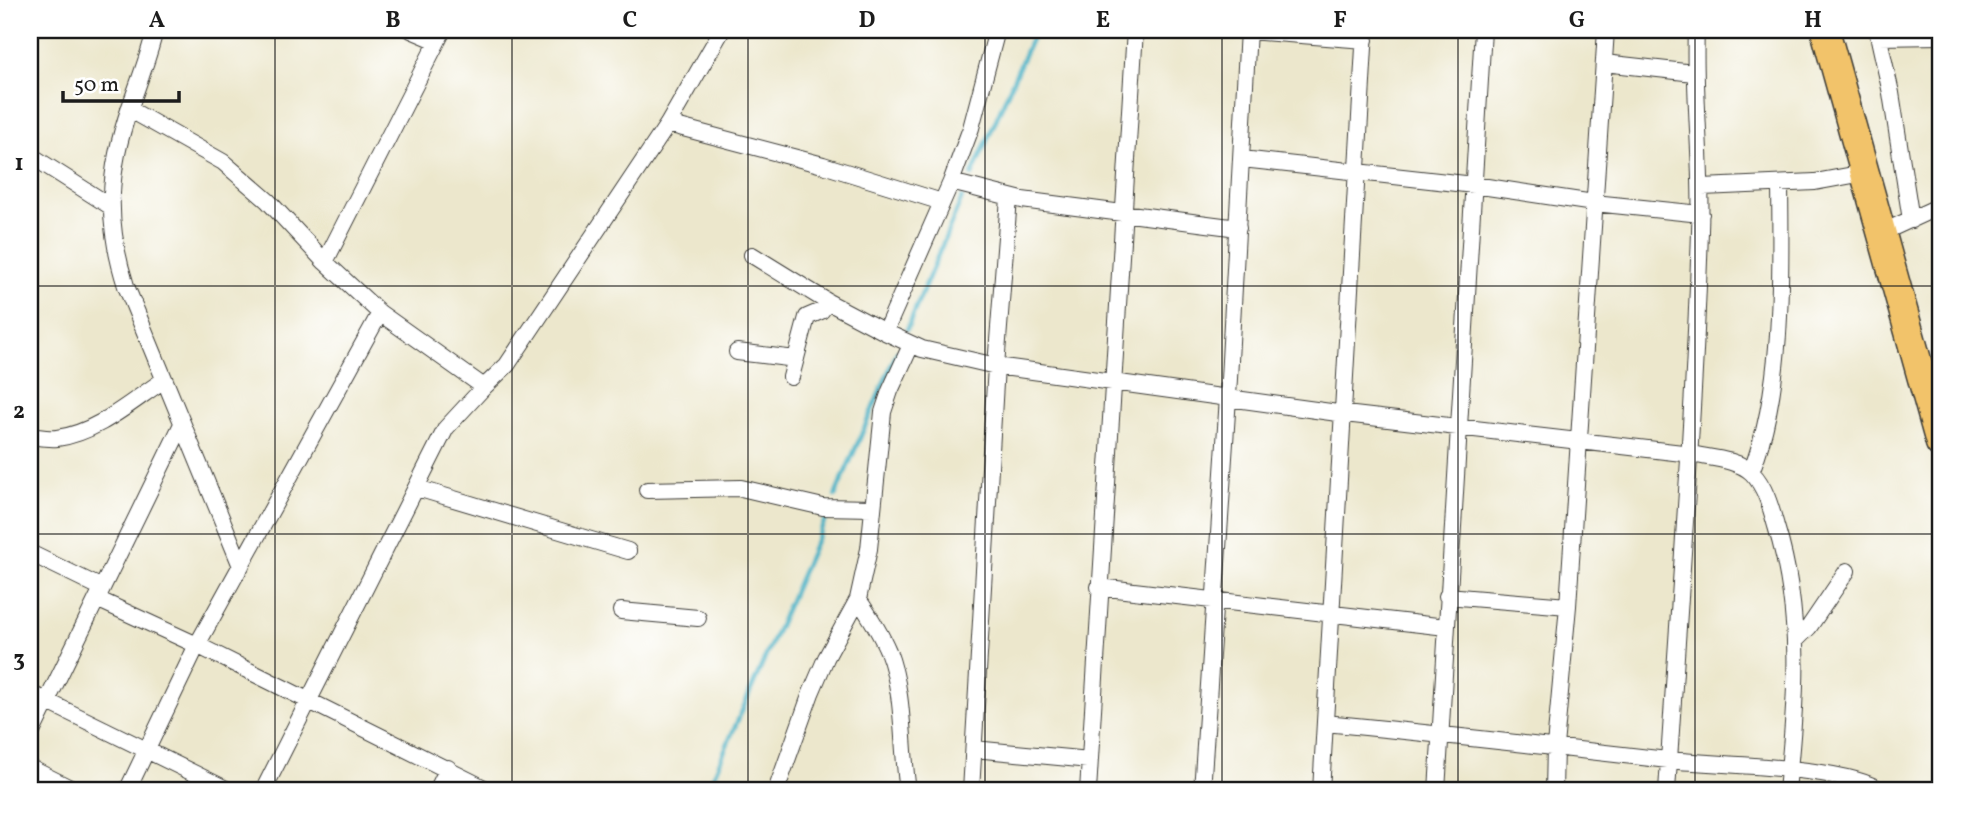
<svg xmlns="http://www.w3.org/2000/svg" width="1970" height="821" font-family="Vollkorn,serif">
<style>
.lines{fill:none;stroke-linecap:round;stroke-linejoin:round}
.stream{stroke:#46b1c4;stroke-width:4.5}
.street-casing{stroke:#3b3a36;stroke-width:18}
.highway-casing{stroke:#3b3a36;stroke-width:31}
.street{stroke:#fff;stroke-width:16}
.highway{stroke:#f2c36a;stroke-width:28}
.grid{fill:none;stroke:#1c1c1c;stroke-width:2;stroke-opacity:0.55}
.neatline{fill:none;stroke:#1c1c1c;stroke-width:2.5}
.grid-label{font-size:23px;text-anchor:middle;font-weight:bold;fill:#1c1c1c}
</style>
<rect width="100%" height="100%" fill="#fff"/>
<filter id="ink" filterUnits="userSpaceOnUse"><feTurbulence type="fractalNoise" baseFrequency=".0143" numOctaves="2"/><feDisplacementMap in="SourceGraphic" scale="14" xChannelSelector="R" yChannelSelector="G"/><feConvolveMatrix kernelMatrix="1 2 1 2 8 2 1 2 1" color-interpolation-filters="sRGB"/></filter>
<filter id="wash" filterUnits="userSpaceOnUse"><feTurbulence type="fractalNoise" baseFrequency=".00686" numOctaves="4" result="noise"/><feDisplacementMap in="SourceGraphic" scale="28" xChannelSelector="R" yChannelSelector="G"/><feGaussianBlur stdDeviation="1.57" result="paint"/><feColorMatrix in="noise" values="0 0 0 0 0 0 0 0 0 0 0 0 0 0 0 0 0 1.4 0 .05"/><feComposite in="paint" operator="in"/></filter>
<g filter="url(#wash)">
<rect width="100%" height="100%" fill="#ece7cc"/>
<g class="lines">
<path class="stream" d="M 972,175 L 1035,30
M 907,329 L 962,198
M 835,496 L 897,352
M 707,791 L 825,520"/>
</g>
</g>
<g filter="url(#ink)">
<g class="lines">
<g class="street-casing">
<path id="street" d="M 155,30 C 149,56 139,81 130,107 C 108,171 105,221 126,286 L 241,566
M 411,30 L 437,41
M 1877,30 L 1891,93 L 1911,220
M 1248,31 L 1365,40
M 1879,37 L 1940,36
M 1604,63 L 1694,73
M 129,109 L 223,162 L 268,201 L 325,262 L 380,313 L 484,387 L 507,365 L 668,124 L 722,30
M 668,124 L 823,165 L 942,202
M 30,155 L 110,206
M 1242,159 L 1474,185 L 1594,203 L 1701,214
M 951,182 L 1022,200 L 1238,228
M 1702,187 L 1815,182 L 1864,173
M 1881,233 L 1940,206
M 752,255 L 828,302 L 885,332 L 951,182 L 971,128 L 997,30
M 325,262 L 443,30
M 885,332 L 922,349 L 996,366 L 1345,414 L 1691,454 C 1709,458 1738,459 1752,473 C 1765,486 1771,508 1776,526 C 1804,617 1796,698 1787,791
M 737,352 L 796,359
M 791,377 L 807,317 L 821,311 L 828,302
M 30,436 C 39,437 49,439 57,438 C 97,433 132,401 164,380
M 1751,472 C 1784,390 1781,272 1780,185
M 417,488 L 628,551
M 647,490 L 741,488 L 823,507 L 872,508
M 30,553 L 102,588
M 1099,587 L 1446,627
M 1447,596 L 1568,606
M 97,599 L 197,645 L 490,791
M 858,599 C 869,615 880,632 888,651 C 905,695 901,745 908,791
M 621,611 L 698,618
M 1795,641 L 1809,627 L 1847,571
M 30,693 L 230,791
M 1325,723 C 1440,734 1554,747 1668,760 C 1716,765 1847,766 1881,791
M 30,736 L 182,424
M 974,749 L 1090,760
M 30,768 L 76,791
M 127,791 L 197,645 L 380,313
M 263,791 L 446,428 L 484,387
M 437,791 L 448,768
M 776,791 L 811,693 L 826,658 L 858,599 L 869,549 L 883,412 L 890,391 L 911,345
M 971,791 L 996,366 L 1009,198
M 1088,791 L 1135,30
M 1202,791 L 1228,397 L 1248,30
M 1321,791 L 1365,30
M 1437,791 L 1483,30
M 1554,791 L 1555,746 L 1568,606 L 1606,30
M 1667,791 C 1679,604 1694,418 1700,231 C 1703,163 1693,97 1696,30"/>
</g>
<g class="highway-casing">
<path id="highway" d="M 1825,30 L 1940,443"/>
</g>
<use href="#street" class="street"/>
<use href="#highway" class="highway"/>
</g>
</g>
<path class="grid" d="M 275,30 L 275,791M 512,30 L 512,791M 748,30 L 748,791M 985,30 L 985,791M 1222,30 L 1222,791M 1458,30 L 1458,791M 1695,30 L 1695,791M 30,286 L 1940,286M 30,534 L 1940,534"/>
<rect width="1970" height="821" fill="none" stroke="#fff" stroke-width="77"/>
<path d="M63 91v10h116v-10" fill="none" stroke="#1c1c1c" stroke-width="3.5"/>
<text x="74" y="91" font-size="21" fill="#1c1c1c" stroke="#ffffff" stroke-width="5" paint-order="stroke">50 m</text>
<rect x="38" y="38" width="1894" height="744" class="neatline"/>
<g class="grid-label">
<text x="157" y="27">A</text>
<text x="393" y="27">B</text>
<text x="630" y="27">C</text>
<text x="867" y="27">D</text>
<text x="1103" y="27">E</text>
<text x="1340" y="27">F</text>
<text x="1577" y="27">G</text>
<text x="1813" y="27">H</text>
<text x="19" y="170">1</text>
<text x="19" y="418">2</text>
<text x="19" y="666">3</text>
</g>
</svg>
